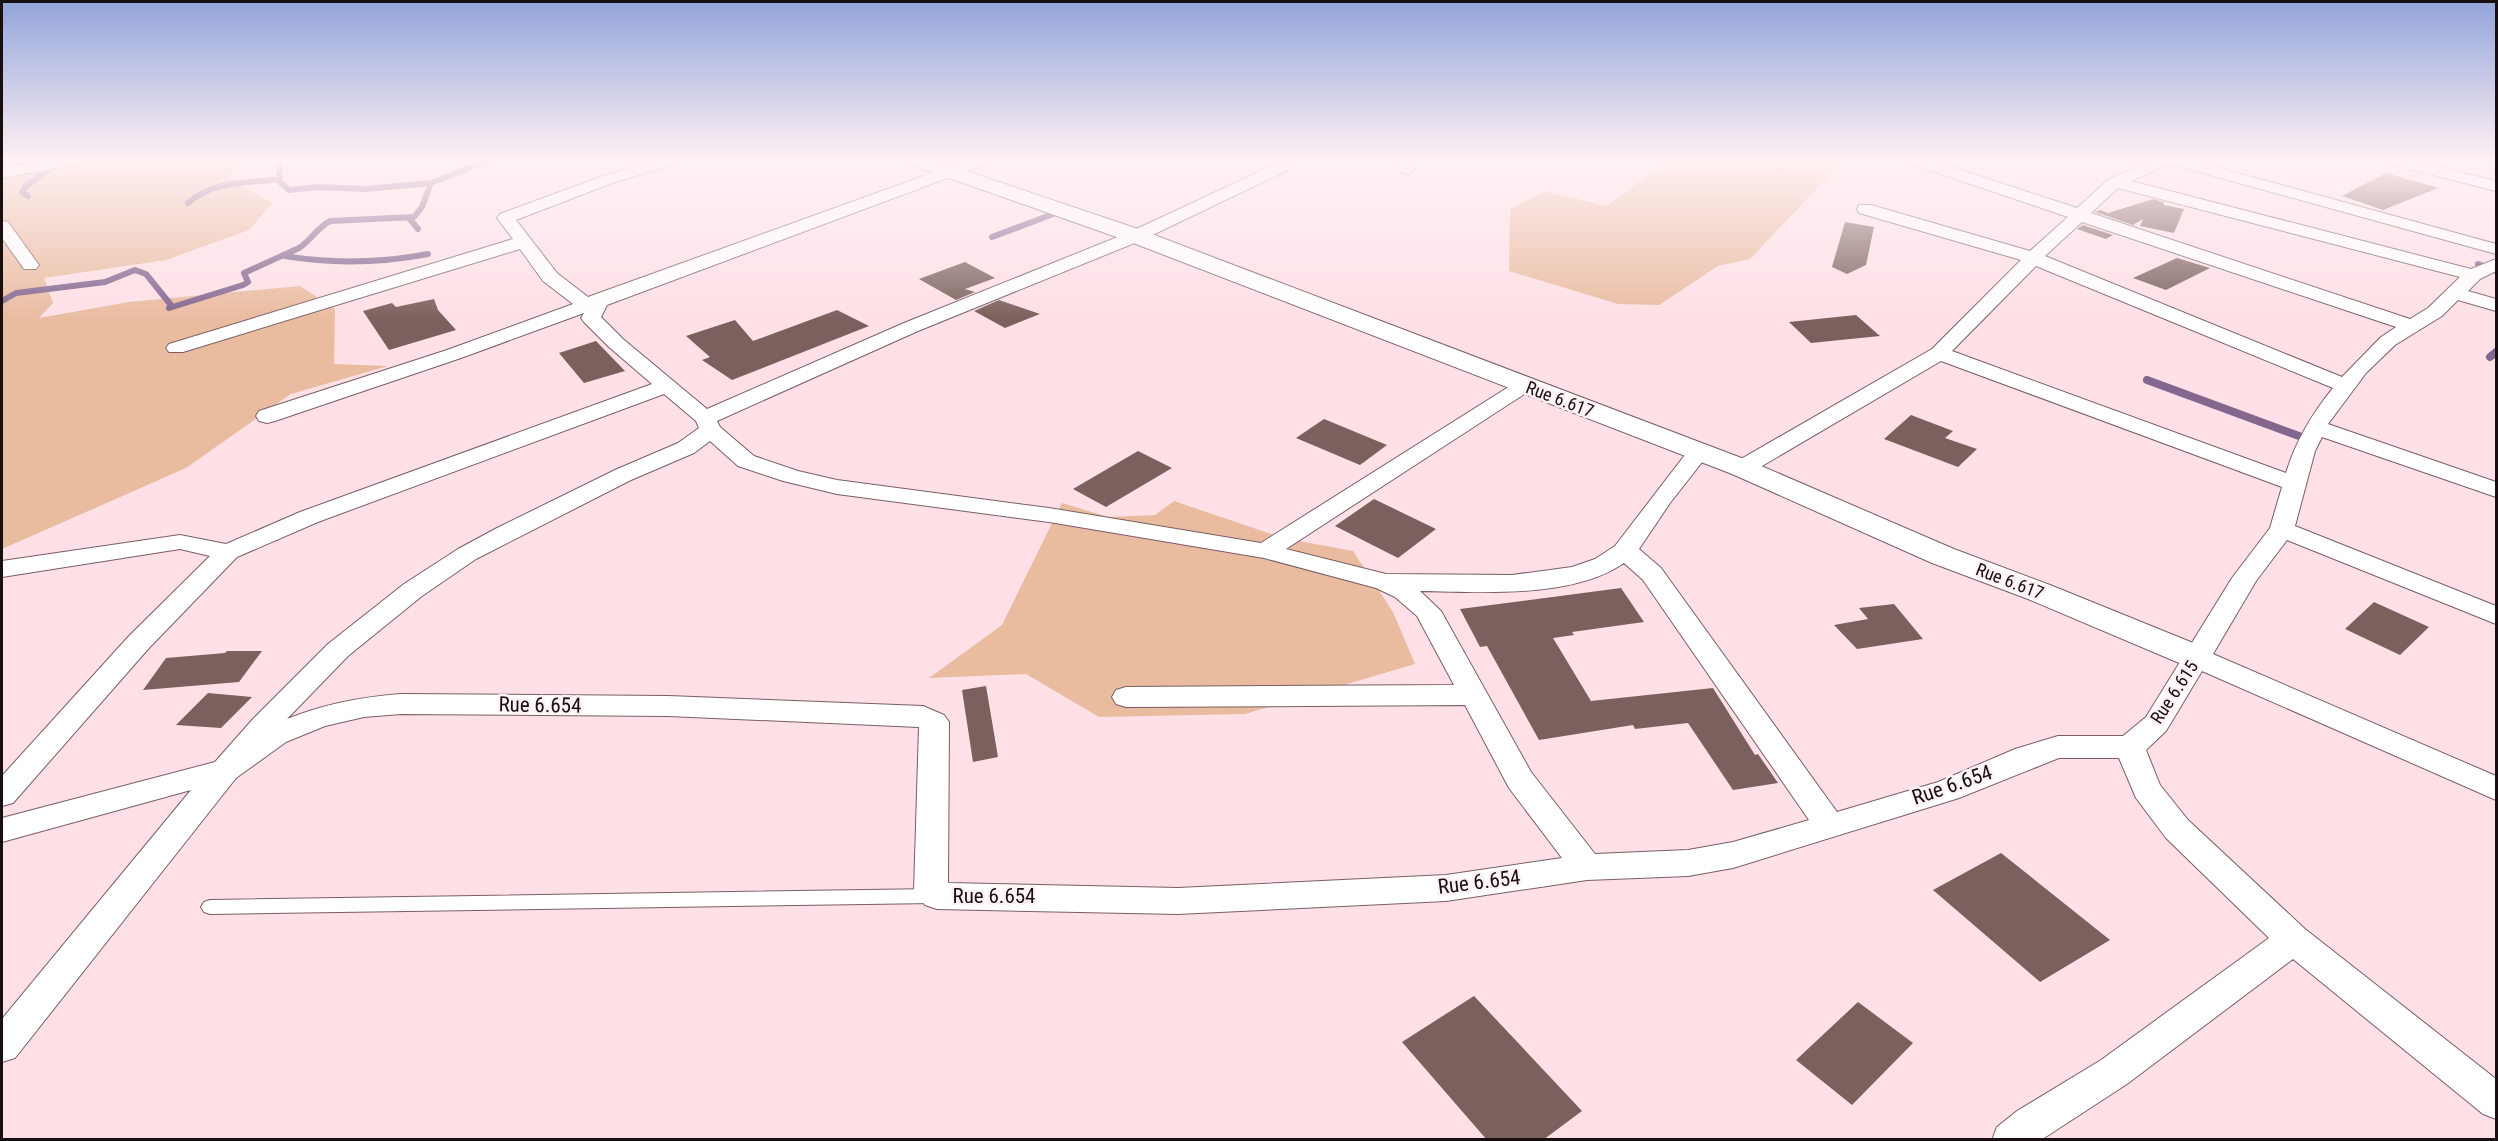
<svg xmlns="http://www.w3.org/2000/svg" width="2498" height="1141" font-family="'Roboto Condensed',sans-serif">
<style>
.green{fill:#e9bca0}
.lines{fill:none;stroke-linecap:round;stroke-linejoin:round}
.stream-far1{stroke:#83678f;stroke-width:6}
.stream{stroke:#83678f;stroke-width:8}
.building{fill:#7b615d}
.service-casing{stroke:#785f64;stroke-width:2}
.minor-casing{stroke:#785f64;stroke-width:2}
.tertiary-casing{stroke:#785f64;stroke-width:2}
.service{fill:#fff;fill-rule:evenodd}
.minor{fill:#fff;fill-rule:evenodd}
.tertiary{fill:#fff;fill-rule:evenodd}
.labels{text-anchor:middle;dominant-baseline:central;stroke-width:5;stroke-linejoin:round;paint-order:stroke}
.street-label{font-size:18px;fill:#190f11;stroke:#fff2f5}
.near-street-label{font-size:21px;fill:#190f11;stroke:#fff2f5}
</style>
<rect width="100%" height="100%" fill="#fee0e6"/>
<path class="green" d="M 2,160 L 242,160 L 229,179 L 272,203 L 249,230 L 166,260 L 44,278 L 53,303 L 39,318 L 129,302 L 300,286 L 335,309 L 334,364 L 388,366 L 291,394 L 186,468 L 2,549 Z
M 1636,160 L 1850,160 L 1841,163 L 1750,259 L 1718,266 L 1659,305 L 1618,304 L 1509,271 L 1510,209 L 1546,191 L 1607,206 L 1661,165 Z
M 1174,501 L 1283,538 L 1353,551 L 1393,612 L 1415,664 L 1245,714 L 1099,717 L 1026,674 L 929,678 L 1002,625 L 1062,503 L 1108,517 L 1155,515 Z"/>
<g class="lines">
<path class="stream-far1" d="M 280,160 L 279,181 L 289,190 L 317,187 L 365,189 L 431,183 L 489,160
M 28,196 L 22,192 L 25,187 L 57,163
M 188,203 C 212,181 247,183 279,179
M 409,218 L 418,229
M 992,237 L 1061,211
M 285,256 C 333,264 380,263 428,254
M 2478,264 L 2496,271
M 2,301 L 16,293 L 105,282 L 135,270 L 146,274 L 171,305 L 169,308 L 243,285 L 248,282 L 244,273 L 299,248 C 311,240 317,228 330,221 L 414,217 L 422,207 L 431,183"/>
<path class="stream" d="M 2490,357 L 2496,352
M 2147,380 L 2299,436"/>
</g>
<path class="building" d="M 2386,173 L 2438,188 L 2383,210 L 2342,196 Z
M 2153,199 L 2163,202 L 2164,205 L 2184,209 L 2174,233 L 2140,226 L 2143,219 L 2133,225 L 2095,212 L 2100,210 L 2108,213 Z
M 1845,222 L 1874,227 L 1866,265 L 1847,274 L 1832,267 Z
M 2083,225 L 2113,235 L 2106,239 L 2077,229 Z
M 2177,258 L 2210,268 L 2166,290 L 2133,278 Z
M 965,262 L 995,278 L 965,289 L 975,292 L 956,300 L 919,279 Z
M 434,299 L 438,310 L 456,330 L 389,350 L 363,311 L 392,303 L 396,307 Z
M 999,300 L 1040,314 L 1005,328 L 974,311 Z
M 837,310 L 869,326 L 732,380 L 702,360 L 710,357 L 686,336 L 735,320 L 753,341 Z
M 1856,315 L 1880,336 L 1811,343 L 1789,322 Z
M 596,341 L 625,371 L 584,383 L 559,353 Z
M 1911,415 L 1953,431 L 1945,438 L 1977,449 L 1958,467 L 1884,439 Z
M 1324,419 L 1387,445 L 1360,465 L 1296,438 Z
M 1138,451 L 1172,468 L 1106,507 L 1073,489 Z
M 1374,499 L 1436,529 L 1398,558 L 1335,526 Z
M 1621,588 L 1644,622 L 1572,632 L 1574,635 L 1553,638 L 1591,701 L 1713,688 L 1755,755 L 1758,754 L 1778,783 L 1733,790 L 1688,723 L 1635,729 L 1633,725 L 1539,740 L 1487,646 L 1480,647 L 1460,609 Z
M 2374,602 L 2429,627 L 2400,655 L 2345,629 Z
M 1894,604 L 1923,639 L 1857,649 L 1834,625 L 1868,619 L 1859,608 Z
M 227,651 L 262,651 L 239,682 L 143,690 L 166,658 L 225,653 Z
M 986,686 L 998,757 L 973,762 L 962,690 Z
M 208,693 L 252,697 L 221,728 L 176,725 Z
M 2001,853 L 2110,940 L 2040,982 L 1933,890 Z
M 1474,996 L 1582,1111 L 1543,1140 L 1487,1140 L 1402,1042 Z
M 1858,1002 L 1913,1043 L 1852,1105 L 1796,1060 Z"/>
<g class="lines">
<g class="service-casing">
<path id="service" d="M 935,889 L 941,891 L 944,896 L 941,901 L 935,903 L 210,914 L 204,912 L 201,907 L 204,902 L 210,900 Z"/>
</g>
<g class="minor-casing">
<path id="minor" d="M 49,160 L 82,160 L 74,165 L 2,178 L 2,168 Z
M 657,160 L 681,160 L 679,163 L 615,182 L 516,220 L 557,273 L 588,297 L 968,160 L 990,160 L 988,163 L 607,305 L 601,317 L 623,339 L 707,409 L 904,323 L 1130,232 L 1276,164 L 1288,164 L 1290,167 L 1288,170 L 1142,240 L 918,331 L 717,421 L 720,427 L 754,456 L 798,471 L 837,480 L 1049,508 L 1261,543 L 1518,381 L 1525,379 L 1532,381 L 1536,385 L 1532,389 L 1286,549 L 1386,574 L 1512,575 L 1572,567 L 1595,559 L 1615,546 L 1691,447 L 1699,445 L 1707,447 L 1710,452 L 1670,503 L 1639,549 L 1661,568 L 1837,812 L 1938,782 L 2015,749 L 2058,736 L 2123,736 L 2146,717 L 2232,578 L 2270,528 L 2282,487 L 1941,361 L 1750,473 L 1742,475 L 1734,473 L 1730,468 L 1734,463 L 1932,349 L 2021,260 L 1859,213 L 1857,209 L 1859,205 L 1871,205 L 2030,251 L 2068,217 L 1909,163 L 1907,160 L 1930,160 L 2077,208 L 2109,179 L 2153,160 L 2190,160 L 2496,244 L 2496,254 L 2170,164 L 2131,181 L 2471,269 L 2496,259 L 2496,271 L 2480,279 L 2468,291 L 2496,299 L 2496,311 L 2458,300 L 2442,316 L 2395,345 L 2366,373 L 2328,424 L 2496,482 L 2496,497 L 2322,437 L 2315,451 L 2295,526 L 2496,606 L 2496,624 L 2287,540 L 2256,581 L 2213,654 L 2496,776 L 2496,800 L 2202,671 L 2166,731 L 2146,750 L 2160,785 L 2188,820 L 2305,929 L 2496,1079 L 2496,1119 L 2483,1114 L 2293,959 L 2127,1084 L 2041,1140 L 1992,1140 L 1997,1127 L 2017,1111 L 2101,1060 L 2269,938 L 2166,838 L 2136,798 L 2119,758 L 2059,758 L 1959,798 L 1733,868 L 1688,876 L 1587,880 L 1446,901 L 1178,914 L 937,909 L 925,905 L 914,891 L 919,727 L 668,716 L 401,714 L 364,717 L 325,726 L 286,742 L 236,778 L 15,1058 L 2,1062 L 2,1019 L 191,790 L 2,842 L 2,818 L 215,762 L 253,719 L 328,644 L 404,584 L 458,549 L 497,528 L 615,470 L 678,443 L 699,428 L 696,421 L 664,394 L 318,522 L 237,557 L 149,648 L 13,803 L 2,806 L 2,776 L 129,636 L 210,556 L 180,549 L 2,577 L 2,561 L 180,535 L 226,544 L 300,512 L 652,384 L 609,347 L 584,322 L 581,318 L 584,313 L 461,358 L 275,421 L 267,423 L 259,421 L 256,416 L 259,411 L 447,350 L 573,304 L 543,281 L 520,249 L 183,352 L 169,352 L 166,348 L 169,344 L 513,239 L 497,218 L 500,214 L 603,176 ZM 2118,188 L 2460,277 L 2428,308 L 2410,319 L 2091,213 ZM 2082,222 L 2396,327 L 2381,337 L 2342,377 L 2045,256 ZM 2036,266 L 2333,388 C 2312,414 2296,440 2286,473 L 1952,351 ZM 710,441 L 738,466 L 783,481 L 837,494 L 1049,522 L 1264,558 L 1376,588 L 1395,597 L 1417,616 L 1454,685 L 1126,687 L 1116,690 L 1112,697 L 1116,704 L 1126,707 L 1465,705 L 1509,788 L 1562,858 L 1446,875 L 1178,888 L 948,883 L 949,722 L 944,715 L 923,706 L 668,696 L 401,694 C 361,697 324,704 287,719 L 348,656 L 422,596 L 476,559 L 631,480 L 694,453 ZM 1624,563 L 1643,580 L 1809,820 L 1733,842 L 1688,850 L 1595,854 L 1531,772 L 1441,611 L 1420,591 C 1481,592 1572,599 1624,563 Z
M 1388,160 L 1406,160 L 1416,169 L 1408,174 L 1402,172 Z
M 2384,160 L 2410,160 L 2496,181 L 2496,191 L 2386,163 Z
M 2,221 L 8,222 L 36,261 L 39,265 L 36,269 L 24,269 L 2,238 Z"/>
</g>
<g class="tertiary-casing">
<path id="tertiary" d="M 906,160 L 934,160 L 1144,231 L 1752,462 L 1954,549 L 2050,585 L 2208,649 L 2213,657 L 2208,665 L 2196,668 L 2184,665 L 2028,599 L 1932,563 L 1732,474 L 1128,241 L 909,164 Z"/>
</g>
<use href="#service" class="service"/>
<use href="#minor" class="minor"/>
<use href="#tertiary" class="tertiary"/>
</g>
<linearGradient id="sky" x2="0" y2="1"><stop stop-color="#92a4da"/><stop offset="0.5" stop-color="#fff1f4"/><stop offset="1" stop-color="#fff1f4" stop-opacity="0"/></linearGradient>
<rect width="2498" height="319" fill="url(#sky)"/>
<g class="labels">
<g class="street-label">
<text transform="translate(1560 399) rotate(21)">Rue 6.617</text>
<text transform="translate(2010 581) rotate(21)">Rue 6.617</text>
<text transform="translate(2174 692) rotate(-57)">Rue 6.615</text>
</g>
<g class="near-street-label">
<text transform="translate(540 705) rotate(1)">Rue 6.654</text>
<text transform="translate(1952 785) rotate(-19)">Rue 6.654</text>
<text transform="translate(1479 882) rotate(-7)">Rue 6.654</text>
<text x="994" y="896">Rue 6.654</text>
</g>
</g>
<rect width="2498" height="1141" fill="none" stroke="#190f11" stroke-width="6"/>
</svg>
